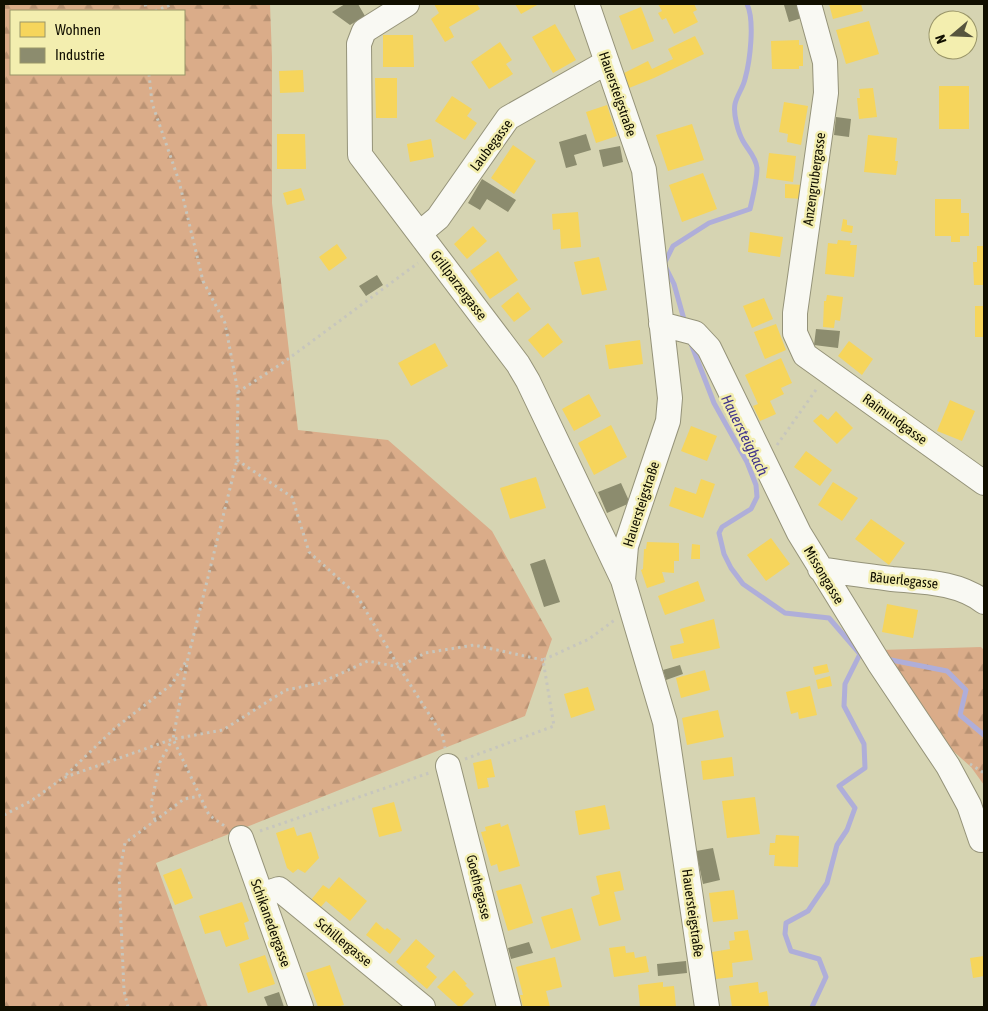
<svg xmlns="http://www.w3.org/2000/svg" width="988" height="1011" font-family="'Asap Condensed',sans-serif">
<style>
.forest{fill:url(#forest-firs);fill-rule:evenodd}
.homes{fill:#f6d55c}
.industry{fill:#8c8c6e}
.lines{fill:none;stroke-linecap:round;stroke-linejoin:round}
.stream{stroke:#afaed9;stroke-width:5}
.minor-casing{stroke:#959379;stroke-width:26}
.path{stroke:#c7c6bd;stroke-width:3;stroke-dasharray:2.5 4;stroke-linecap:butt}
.minor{stroke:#f9f9f3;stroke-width:24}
.labels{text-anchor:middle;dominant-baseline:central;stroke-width:5;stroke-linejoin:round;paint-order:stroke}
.street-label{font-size:14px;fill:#110f00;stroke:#f3eeaf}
.water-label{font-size:15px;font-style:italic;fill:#40338c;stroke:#f3eeaf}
</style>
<defs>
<pattern id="forest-firs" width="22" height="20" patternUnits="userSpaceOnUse" patternTransform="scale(1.25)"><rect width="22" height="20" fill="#daac89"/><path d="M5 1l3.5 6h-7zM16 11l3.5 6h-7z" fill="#ba9374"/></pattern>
</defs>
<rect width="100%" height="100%" fill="#d6d4b2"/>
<path class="forest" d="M 4,4 L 270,4 L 272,57 L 272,203 L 298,430 L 388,440 L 492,531 L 552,639 L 525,716 L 156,863 L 208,1007 L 4,1007 ZM 11,11 L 184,11 L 184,74 L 11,74 Z
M 981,647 L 984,650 L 984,785 L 971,767 L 924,725 L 880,650 Z"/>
<path class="homes" d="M 434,4 L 477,4 L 480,9 L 449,27 L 454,37 L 445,42 L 431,19 L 439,13 Z
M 515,4 L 539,4 L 521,14 Z
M 658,4 L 694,4 L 697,10 L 693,12 L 698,22 L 674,34 L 666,18 L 662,20 L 658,13 L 662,11 Z
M 829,4 L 861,4 L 863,11 L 833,19 Z
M 641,7 L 654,41 L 632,50 L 619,16 Z
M 869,21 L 879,54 L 846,64 L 836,30 Z
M 555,24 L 576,60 L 553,73 L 532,37 Z
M 383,35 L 413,35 L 414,67 L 383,67 Z
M 695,36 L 704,54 L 654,78 L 629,88 L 624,73 L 648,61 L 652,69 L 673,59 L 668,49 Z
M 799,40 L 799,45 L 803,45 L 803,66 L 799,66 L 799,69 L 772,69 L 771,41 Z
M 500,42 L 512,60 L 506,64 L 513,74 L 489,89 L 471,62 Z
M 303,70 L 304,92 L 280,93 L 279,71 Z
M 375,78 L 397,78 L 397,118 L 376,118 Z
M 939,86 L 969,86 L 969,129 L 939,129 Z
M 873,88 L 877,117 L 859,119 L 857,98 L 860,98 L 859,89 Z
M 452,96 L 472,109 L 467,116 L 477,123 L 465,140 L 435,121 Z
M 784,102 L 808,106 L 801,145 L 787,142 L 788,134 L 779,132 Z
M 607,105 L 617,136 L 596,143 L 586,112 Z
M 692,124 L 704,160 L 668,171 L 656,135 Z
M 277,134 L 305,134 L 306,169 L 277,169 Z
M 868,135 L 897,138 L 895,161 L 898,161 L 896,175 L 864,172 Z
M 431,139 L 434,157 L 410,162 L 407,144 Z
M 513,145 L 536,161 L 514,194 L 491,178 Z
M 769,153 L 796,156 L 793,182 L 766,178 Z
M 703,173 L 717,209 L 682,222 L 669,185 Z
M 785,184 L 804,185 L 804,199 L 785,198 Z
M 301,188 L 305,200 L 287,205 L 283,193 Z
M 935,199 L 961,199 L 961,213 L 969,213 L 969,236 L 960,236 L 960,242 L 951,242 L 951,236 L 935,236 Z
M 578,212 L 581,247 L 561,249 L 560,229 L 553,230 L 552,214 Z
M 843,219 L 847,220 L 847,225 L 853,226 L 852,233 L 841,231 Z
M 473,226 L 487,241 L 467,259 L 454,244 Z
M 750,232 L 783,237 L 780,257 L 748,252 Z
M 838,240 L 851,241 L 850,245 L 857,245 L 854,277 L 825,274 L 828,243 L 837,244 Z
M 337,244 L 347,258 L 329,271 L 319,257 Z
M 977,246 L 984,246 L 984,285 L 974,285 L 973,262 L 977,262 Z
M 498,251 L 518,280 L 490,299 L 470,271 Z
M 599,257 L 607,290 L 582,295 L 574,262 Z
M 518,292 L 531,309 L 514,322 L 501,306 Z
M 827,295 L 843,297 L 840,321 L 835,320 L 834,328 L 823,327 L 824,301 L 826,301 Z
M 764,298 L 773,319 L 752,328 L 743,306 Z
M 975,306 L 984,306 L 984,337 L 975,337 Z
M 548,323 L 563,342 L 543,358 L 528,340 Z
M 776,324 L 786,350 L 765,359 L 754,332 Z
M 640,340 L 643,364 L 609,369 L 605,345 Z
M 849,341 L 873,359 L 862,375 L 838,356 Z
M 435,343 L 448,366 L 411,386 L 398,363 Z
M 781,358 L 792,383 L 781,388 L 784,394 L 770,401 L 776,414 L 760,421 L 753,406 L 758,404 L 745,375 Z
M 589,394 L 601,416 L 574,431 L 562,409 Z
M 950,400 L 975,411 L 962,441 L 937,431 Z
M 836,411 L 853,428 L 837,444 L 813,421 L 821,414 L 828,420 Z
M 611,425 L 627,457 L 594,475 L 578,443 Z
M 691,426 L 717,436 L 707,461 L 681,451 Z
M 806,451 L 832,470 L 820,486 L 794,467 Z
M 536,477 L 546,508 L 510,519 L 500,488 Z
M 701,479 L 715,484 L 703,518 L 669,506 L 675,487 L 696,494 Z
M 833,482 L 858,498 L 842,521 L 818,505 Z
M 871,519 L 905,543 L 889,565 L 855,539 Z
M 771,538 L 790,564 L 766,581 L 747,555 Z
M 647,542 L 679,543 L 679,561 L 674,561 L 674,573 L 662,572 L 665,582 L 647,588 L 641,570 L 643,569 L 644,549 L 646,549 Z
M 692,544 L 700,545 L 700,559 L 691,559 Z
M 698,581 L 705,601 L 665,615 L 658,596 Z
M 887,604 L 918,610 L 913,638 L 882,632 Z
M 714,619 L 720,648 L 673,659 L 670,646 L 684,643 L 680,629 Z
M 827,664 L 829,672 L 815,675 L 813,667 Z
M 705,670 L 710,690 L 681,698 L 676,678 Z
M 830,676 L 832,686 L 818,689 L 816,680 Z
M 810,686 L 817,715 L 799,719 L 798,712 L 791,714 L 786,692 Z
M 588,687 L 595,710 L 571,718 L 564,694 Z
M 718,710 L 724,737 L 687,745 L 682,718 Z
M 732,757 L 734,776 L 703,780 L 701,761 Z
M 491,759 L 495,777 L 487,778 L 489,787 L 478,789 L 473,763 Z
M 755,797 L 760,834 L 727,838 L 722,801 Z
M 394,802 L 402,831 L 379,837 L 372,808 Z
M 605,805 L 610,829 L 579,835 L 575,811 Z
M 500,823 L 501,827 L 508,824 L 520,866 L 499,872 L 497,864 L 491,866 L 481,832 L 486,831 L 485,827 Z
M 294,827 L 297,836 L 311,832 L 319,858 L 305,873 L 298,869 L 293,873 L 287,868 L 276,833 Z
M 776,835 L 799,836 L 798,867 L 774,866 L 775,855 L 769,855 L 770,843 L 775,843 Z
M 181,868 L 193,898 L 175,905 L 163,875 Z
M 620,871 L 624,890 L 614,892 L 621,920 L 599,926 L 591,897 L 600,894 L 596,876 Z
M 339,877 L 367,901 L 350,921 L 326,901 L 320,908 L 311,900 L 323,885 L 329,889 Z
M 521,884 L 533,923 L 508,931 L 496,891 Z
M 734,890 L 738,919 L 713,922 L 709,893 Z
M 242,902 L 249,921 L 244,923 L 249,939 L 226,947 L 220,930 L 205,934 L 199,916 Z
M 572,908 L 581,940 L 551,949 L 541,917 Z
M 376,922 L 385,930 L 387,928 L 401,939 L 390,954 L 366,935 Z
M 748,930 L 753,960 L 732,963 L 733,977 L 716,979 L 712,952 L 730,949 L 729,941 L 735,940 L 734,932 Z
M 416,939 L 435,956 L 426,967 L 437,977 L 427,989 L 396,962 Z
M 625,946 L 626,953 L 634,952 L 635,958 L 646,956 L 649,972 L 614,977 L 609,948 Z
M 265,955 L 275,984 L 248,993 L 239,964 Z
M 984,956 L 984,976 L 973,978 L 970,958 Z
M 555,957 L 562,987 L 546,991 L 550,1007 L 523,1007 L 520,995 L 523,995 L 516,967 Z
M 330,965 L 344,1005 L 337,1007 L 318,1007 L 306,973 Z
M 454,970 L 467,984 L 465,985 L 474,994 L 461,1007 L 459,1007 L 437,987 Z
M 663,982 L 663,987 L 674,986 L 676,1007 L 640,1007 L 638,985 Z
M 758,982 L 759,993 L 767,991 L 769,1007 L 732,1007 L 729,986 Z"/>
<path class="industry" d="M 345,4 L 358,4 L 365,16 L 350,25 L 332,12 Z
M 788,4 L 800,4 L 805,17 L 789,22 L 784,5 Z
M 836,117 L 851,119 L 849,137 L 834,135 Z
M 586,134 L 591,150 L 574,155 L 577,165 L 566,168 L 559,142 Z
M 620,146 L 623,162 L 603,167 L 599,150 Z
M 482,179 L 516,200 L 508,212 L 487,199 L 480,210 L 468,203 Z
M 377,275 L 383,285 L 366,296 L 359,286 Z
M 816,329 L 840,331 L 838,348 L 814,345 Z
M 621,483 L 630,503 L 607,513 L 598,492 Z
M 545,559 L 560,602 L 544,607 L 530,564 Z
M 680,665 L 683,674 L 666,680 L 663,670 Z
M 713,848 L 720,880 L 703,884 L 696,851 Z
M 529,942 L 533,953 L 511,959 L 508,948 Z
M 686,961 L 687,973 L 658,976 L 657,964 Z
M 279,992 L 284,1007 L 268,1007 L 264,997 Z"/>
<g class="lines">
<path class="stream" d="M 685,323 L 674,284 L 664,264 L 673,246 L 709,223 L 750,209 C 753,196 757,181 757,168 C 756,157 748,150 743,141 C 738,132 733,114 735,104 C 737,95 743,88 745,79 C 750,61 755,21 747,4
M 690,341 L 714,403 L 747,462 L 756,485 L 757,497 L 751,509 L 722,527 L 719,533 L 724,554 L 731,568 L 743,584 L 785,613 L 829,618 L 860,654 L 845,684 L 844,706 L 864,744 L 865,768 L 839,786 L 855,808 L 847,830 L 837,845 L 827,883 L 808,911 L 786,923 L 785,934 L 791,951 L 819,959 L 826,977 L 812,1007
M 886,659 L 947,671 L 966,690 L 960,715 L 984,735"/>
<g class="minor-casing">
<path id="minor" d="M 407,4 L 364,31 L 359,44 L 360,155 L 518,364 L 528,381 L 623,580
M 587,4 L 644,170 L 670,398 L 668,421 L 626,546 L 623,580 L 665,722 L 707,1007
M 809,4 L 825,62 L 826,93 L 795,313 L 795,333 L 805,355 L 984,483
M 420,233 L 438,218 L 508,118 L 607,62
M 661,324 L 695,333 L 709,348 L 799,533 L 879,663 L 948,766 L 969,805 L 981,840
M 820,569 C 844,573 868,576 892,579 C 924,582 958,582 984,602
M 448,766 L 509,1007
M 241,838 L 301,1007
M 261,895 L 279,889 L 423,1007"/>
</g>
<path class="path" d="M 145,4 L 147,11
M 155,11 L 173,4
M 149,74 L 152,103 L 179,181 L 203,281 L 225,323 L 238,392 L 237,460 L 188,658 L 173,739 L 209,815 L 226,827
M 238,392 L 284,362 L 418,263
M 777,445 L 818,387
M 237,460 L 292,497 L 309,552 L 356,594 L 399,667 L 443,736 L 445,748
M 465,759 L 554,726 L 543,660 L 589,639 L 616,619
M 970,764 L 984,773
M 66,775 L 115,728 L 171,685 L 187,660
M 4,815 L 31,801 L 63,778 L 173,739 L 223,730 L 286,690 L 320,683 L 368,661 L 399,667 L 425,653 L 474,645 L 543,660
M 155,820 L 151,805 L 160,762 L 172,740
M 260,831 L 429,773
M 128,1007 L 124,991 L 119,875 L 125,843 L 184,799 L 200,796"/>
<use href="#minor" class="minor"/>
</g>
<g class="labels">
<g class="street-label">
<text transform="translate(618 94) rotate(71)">Hauersteigstraße</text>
<text transform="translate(491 145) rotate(-53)">Laubegasse</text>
<text transform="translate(814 179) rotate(-82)">Anzengrubergasse</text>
<text transform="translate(459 285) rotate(53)">Grillparzergasse</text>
<text transform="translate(895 419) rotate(36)">Raimundgasse</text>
<text transform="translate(641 504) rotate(-72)">Hauersteigstraße</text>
<text transform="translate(824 575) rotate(59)">Missongasse</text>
<text transform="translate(904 580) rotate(6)">Bäuerlegasse</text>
<text transform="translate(479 887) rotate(76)">Goethegasse</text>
<text transform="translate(693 913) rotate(82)">Hauersteigstraße</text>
<text transform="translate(271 923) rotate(70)">Schikanedergasse</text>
<text transform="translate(344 942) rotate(39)">Schillergasse</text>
</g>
<g class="water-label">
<text transform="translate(745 435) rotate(64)">Hauersteigbach</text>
</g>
</g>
<rect width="988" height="1011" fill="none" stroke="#110f00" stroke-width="10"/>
<rect x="10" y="10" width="175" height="65" fill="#f3eeaf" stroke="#999569"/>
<rect x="20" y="22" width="25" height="15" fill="#f6d55c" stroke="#999569"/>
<text x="55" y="35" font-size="15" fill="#110f00">Wohnen</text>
<rect x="20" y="48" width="25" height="15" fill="#8c8c6e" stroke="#999569"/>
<text x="55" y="60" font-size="15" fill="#110f00">Industrie</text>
<g transform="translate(953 35) rotate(251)"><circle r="24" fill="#f3eeaf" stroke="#999569"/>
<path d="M0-4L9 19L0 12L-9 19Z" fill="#56543e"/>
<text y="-8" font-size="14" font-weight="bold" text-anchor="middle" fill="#110f00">N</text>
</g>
</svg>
